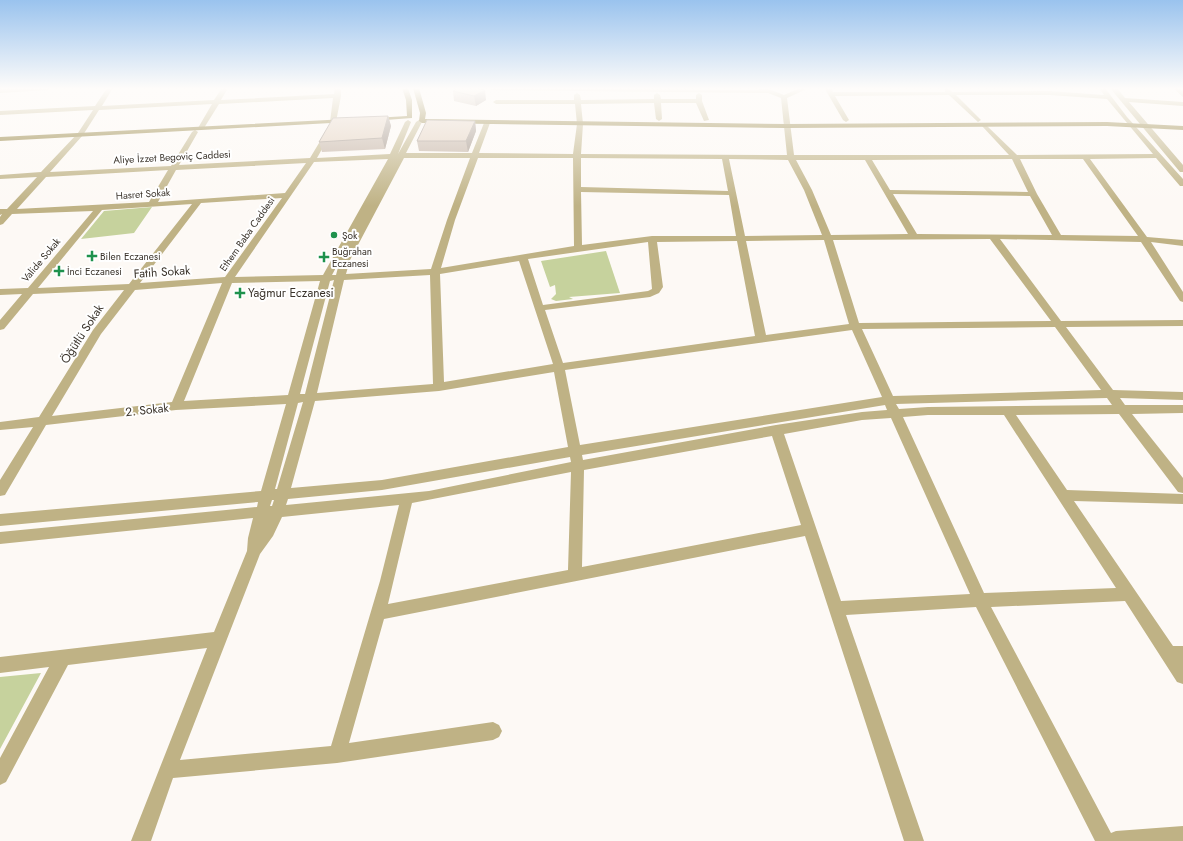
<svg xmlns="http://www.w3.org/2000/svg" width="1183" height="841" font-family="Jost,sans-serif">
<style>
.green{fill:#c6d29d}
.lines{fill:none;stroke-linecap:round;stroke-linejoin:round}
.minor{fill:#bfb285;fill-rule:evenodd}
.major{fill:#89762d;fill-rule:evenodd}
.wall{fill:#c2b1a2}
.shaded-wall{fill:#9e9084}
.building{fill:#e1cebc;stroke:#9e9084}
.poi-dot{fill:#1e924d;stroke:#fff;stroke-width:1.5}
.labels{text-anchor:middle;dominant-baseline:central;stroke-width:4;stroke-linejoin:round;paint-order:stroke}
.far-street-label{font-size:10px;fill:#3a332b;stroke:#fff}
.far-poi-label{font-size:10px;fill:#3a332b;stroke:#fff;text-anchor:start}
.street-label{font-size:12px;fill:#3a332b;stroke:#fff}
.poi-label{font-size:12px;fill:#3a332b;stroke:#fff;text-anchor:start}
</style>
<rect width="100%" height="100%" fill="#fdf9f5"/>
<path class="green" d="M 152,207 L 134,233 L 81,239 L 104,211 Z
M 606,251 L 620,293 L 569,297 L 573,299 L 556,301 L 551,299 L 556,294 L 555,285 L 550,287 L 541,261 Z
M 41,673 L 0,749 L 0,677 Z"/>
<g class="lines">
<path class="minor" d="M 51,88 L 48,90 L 0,93 L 0,89 Z
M 107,88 L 113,88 L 102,106 L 214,100 L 222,88 L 228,88 L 221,100 L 334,94 L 335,88 L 341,88 L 341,96 L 336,122 L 333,124 L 330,122 L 333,98 L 219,104 L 204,128 L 201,130 L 198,128 L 212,104 L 99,110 L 83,135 L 50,172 L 171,166 L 192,132 L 195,130 L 198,132 L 179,165 L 310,158 L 325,133 L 328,131 L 331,133 L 317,158 L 390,154 L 405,122 L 408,120 L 411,122 L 398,154 L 416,122 L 419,120 L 422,122 L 406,153 L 472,153 L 484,123 L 487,121 L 490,123 L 479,153 L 573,154 L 577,124 L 575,104 L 496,104 L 493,102 L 496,100 L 574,100 L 574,95 L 577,93 L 580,95 L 581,100 L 654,99 L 654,95 L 657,93 L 660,95 L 661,99 L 696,99 L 696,95 L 699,93 L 702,95 L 702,101 L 709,120 L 704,121 L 696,103 L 661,103 L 662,119 L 659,121 L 656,119 L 654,103 L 581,104 L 583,124 L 581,154 L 787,155 L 781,98 L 768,93 L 492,90 L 489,88 L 759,90 L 756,88 L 766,88 L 784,95 L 800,88 L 809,88 L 787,98 L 794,155 L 1009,155 L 982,126 L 982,124 L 984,123 L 1017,155 L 1153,154 L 1107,99 L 1050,95 L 956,95 L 981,120 L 978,122 L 949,95 L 835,96 L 849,120 L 846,122 L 843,120 L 825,89 L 831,88 L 833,92 L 945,92 L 945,89 L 948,88 L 952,92 L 1050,91 L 1104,95 L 1099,88 L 1105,88 L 1127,117 L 1183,179 L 1183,186 L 1180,186 L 1156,158 L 1090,159 L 1147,237 L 1183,240 L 1183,246 L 1151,242 L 1183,292 L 1183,302 L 1180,301 L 1141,242 L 1000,239 L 1061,321 L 1183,320 L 1183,326 L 1066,327 L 1113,390 L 1183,392 L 1183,400 L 1120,398 L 1125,405 L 1183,405 L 1183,413 L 1132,414 L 1183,478 L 1183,493 L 1178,492 L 1119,414 L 1016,415 L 1067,490 L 1183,494 L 1183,504 L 1074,501 L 1173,646 L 1183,646 L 1183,684 L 1177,682 L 1125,601 L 991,607 L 1111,833 L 1116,831 L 1183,826 L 1183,841 L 1095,841 L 976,607 L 846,615 L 924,841 L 904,841 L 805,536 L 384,619 L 349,743 L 493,722 L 499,725 L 502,731 L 499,737 L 493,740 L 337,763 L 173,778 L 151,841 L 131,841 L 207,648 L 68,665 L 6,782 L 0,785 L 0,758 L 49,667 L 0,673 L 0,657 L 214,632 L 247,551 L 248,538 L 253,518 L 0,544 L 0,532 L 257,507 L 258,502 L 0,526 L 0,514 L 261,491 L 286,404 L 176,410 L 46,425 L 5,495 L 0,496 L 0,480 L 33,427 L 0,430 L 0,422 L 39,417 L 93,330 L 124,290 L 33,294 L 4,329 L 0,330 L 0,320 L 22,294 L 0,295 L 0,289 L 28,288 L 93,211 L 12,214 L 3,224 L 0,225 L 0,217 L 2,214 L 0,215 L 0,209 L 7,209 L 37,177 L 0,179 L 0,175 L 41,172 L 78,133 L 93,110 L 0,115 L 0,111 L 95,106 ZM 404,158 L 470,158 L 447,220 L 431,269 L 346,274 L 350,260 ZM 478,158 L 573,158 L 574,246 L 441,268 L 455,220 ZM 581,158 L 722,159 L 728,191 L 581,187 ZM 388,159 L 323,275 L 235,277 L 314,162 ZM 729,159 L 788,160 L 804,190 L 822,235 L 745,236 ZM 1012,159 L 1028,192 L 890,190 L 872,160 ZM 1020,159 L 1083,159 L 1138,236 L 1061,235 L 1037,194 ZM 796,160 L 865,160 L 908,234 L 831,235 L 812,190 ZM 306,163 L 285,193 L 158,202 L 176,170 ZM 168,170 L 149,202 L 17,209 L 46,177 ZM 581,192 L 729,195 L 736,236 L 652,236 L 582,245 ZM 893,194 L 1030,196 L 1052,235 L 917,234 ZM 282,198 L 225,277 L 140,283 L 201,203 ZM 192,204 L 129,284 L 38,288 L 102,210 ZM 990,239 L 1051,321 L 859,323 L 833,240 ZM 824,240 L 849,324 L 766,335 L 746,241 ZM 737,241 L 755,336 L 563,363 L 545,310 L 650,297 L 659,293 L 663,287 L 657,242 ZM 648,242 L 652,289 L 648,291 L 543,305 L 528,259 ZM 340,260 L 336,275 L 332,275 ZM 519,261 L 553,364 L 444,382 L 440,274 ZM 430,275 L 433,384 L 317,393 L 344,280 ZM 334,280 L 305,394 L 300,394 L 330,281 ZM 320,281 L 288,395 L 184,401 L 232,283 ZM 222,283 L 172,402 L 52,416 L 101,334 L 135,290 ZM 1055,327 L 1101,390 L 893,396 L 862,329 ZM 852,330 L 882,397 L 580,445 L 565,370 ZM 554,372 L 568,447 L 382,480 L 291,488 L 315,401 L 439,391 ZM 1107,398 L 1112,405 L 928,407 L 899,409 L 896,404 ZM 303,402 L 277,489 L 275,489 L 298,403 ZM 885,405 L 887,410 L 862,412 L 776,425 L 583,460 L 582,455 ZM 928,415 L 1004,415 L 1116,588 L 984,593 L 903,417 ZM 891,418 L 970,594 L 841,601 L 784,434 L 862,420 ZM 772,436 L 801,525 L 582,567 L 584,470 ZM 570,457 L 571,462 L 429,491 L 286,505 L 288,499 L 382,490 ZM 571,472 L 568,570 L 388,604 L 412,503 ZM 272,500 L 274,500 L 272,506 L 270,506 ZM 399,505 L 380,581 L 331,746 L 180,760 L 260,554 L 273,536 L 282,517 Z
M 1110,88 L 1117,88 L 1125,98 L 1183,102 L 1183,106 L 1129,102 L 1183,165 L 1183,172 L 1180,172 Z
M 1173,88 L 1180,88 L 1183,91 L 1183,97 Z"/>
<path class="major" d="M 402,88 L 408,88 L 412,100 L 412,118 L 372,121 L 372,119 L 374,118 L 407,116 L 406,100 Z
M 413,88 L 419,88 L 426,113 L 425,119 L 786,124 L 1107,122 L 1183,126 L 1183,130 L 1107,126 L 786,128 L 422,123 L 419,121 L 420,113 Z
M 347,119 L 350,121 L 349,122 L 0,141 L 0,137 Z"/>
</g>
<path class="wall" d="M 458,88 L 486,100 L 476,106 L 454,101 L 453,91 Z
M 388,116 L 391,126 L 385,149 L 322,152 L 319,142 Z
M 475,121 L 476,131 L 468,152 L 419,151 L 417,141 Z"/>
<path class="shaded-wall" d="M 485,90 L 486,100 L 476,106 L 474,96 Z
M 388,116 L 391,126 L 385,149 L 382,138 Z
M 475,121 L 476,131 L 468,152 L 466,141 Z"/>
<path class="building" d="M 458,88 L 476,88 L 485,90 L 474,96 L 453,91 Z
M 388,116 L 382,138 L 319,142 L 333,118 Z
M 427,120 L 475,121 L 466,141 L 417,141 Z"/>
<linearGradient id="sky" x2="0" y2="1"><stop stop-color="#9ac3ee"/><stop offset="0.43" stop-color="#fefcfa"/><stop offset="1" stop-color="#fefcfa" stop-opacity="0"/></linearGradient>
<rect width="1183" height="206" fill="url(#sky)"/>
<g class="poi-dot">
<circle cx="334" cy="235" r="4"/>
<path d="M90 250h4v4h4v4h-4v4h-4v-4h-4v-4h4z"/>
<path d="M322 251h4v4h4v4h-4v4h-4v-4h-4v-4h4z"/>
<path d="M57 265h4v4h4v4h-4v4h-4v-4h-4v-4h4z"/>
<path d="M238 287h4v4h4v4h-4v4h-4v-4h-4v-4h4z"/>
</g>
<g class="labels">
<g class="far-street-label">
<text transform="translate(172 157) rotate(-3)">Aliye İzzet Begoviç Caddesi</text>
<text transform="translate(143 194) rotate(-4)">Hasret Sokak</text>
<text transform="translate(247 234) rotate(-55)">Ethem Baba Caddesi</text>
<text transform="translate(41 260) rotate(-50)">Valide Sokak</text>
</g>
<g class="far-poi-label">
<text x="342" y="235">Şok</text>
<text x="332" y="251">Buğrahan<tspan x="332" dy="12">Eczanesi</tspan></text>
<text x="100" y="256">Bilen Eczanesi</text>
<text x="67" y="271">İnci Eczanesi</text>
</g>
<g class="street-label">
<text transform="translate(162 272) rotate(-4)">Fatih Sokak</text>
<text transform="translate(82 334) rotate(-57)">Öğütlü Sokak</text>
<text transform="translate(147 410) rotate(-6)">2. Sokak</text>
</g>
<g class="poi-label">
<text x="248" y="293">Yağmur Eczanesi</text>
</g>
</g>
</svg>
